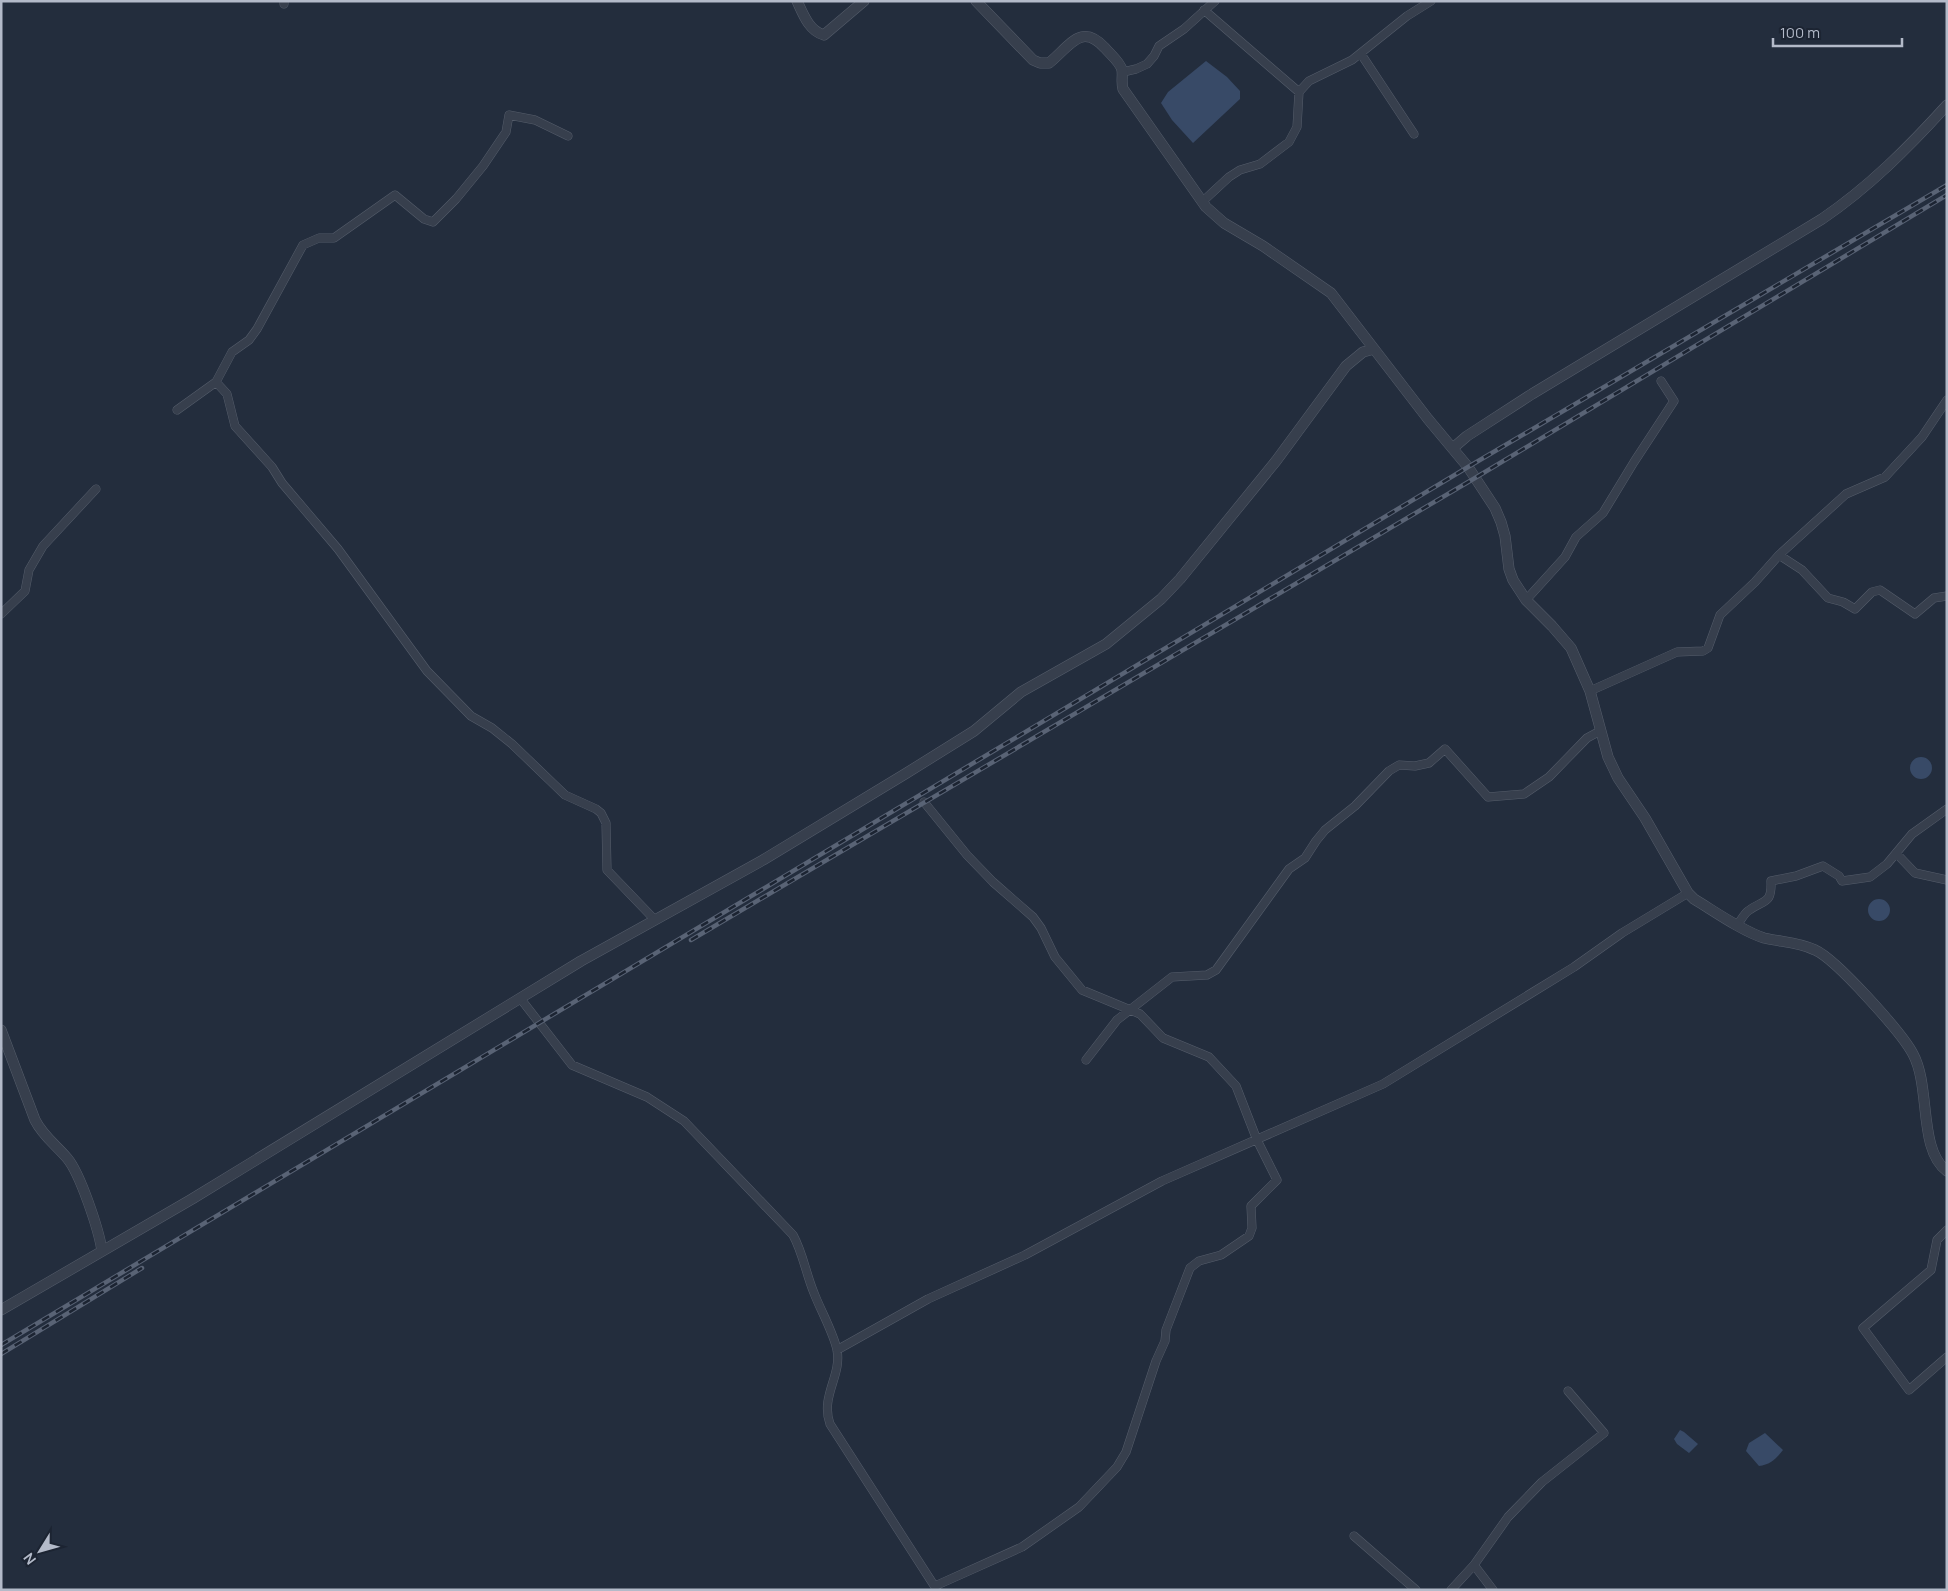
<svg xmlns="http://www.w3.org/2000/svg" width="1948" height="1591" font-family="Manrope,sans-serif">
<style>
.water{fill:#384a67}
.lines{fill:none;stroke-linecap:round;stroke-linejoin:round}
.minor-casing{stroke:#555d6b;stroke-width:9}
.tertiary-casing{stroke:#555d6b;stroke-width:11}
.minor{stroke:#373f4d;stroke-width:8}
.tertiary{stroke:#373f4d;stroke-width:10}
.rail-casing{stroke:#596375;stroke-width:4.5}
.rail{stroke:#1c2432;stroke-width:2.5;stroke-dasharray:8;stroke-linecap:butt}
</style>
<rect width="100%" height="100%" fill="#232d3d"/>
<path class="water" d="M 1206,61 L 1227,77 L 1240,91 L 1240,99 L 1193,143 L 1172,120 L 1161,103 L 1168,92 Z
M1910 768a11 11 0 1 1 22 0a11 11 0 1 1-22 0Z
M1868 910a11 11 0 1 1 22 0a11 11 0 1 1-22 0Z
M 1680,1430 L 1684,1432 L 1698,1444 L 1689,1453 L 1677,1444 L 1674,1439 Z
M 1765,1433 L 1783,1450 C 1777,1458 1770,1465 1759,1466 L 1746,1451 L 1749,1443 Z"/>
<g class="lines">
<g class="minor-casing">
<path id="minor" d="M 284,1 L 284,4
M 1204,10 L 1299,92
M 1361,54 L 1414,134
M 1123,72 L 1136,69 L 1147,64 L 1154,56 L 1159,46 L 1184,29 L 1215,1
M 1202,202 L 1229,177 L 1240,170 L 1260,164 L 1289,142 L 1297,127 L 1299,92 L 1309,81 L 1352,60 L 1407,16 L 1431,1
M 216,382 L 227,394 L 235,426 L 272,467 L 282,483 L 338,549 L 427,671 L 471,716 L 492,728 L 512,744 L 565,795 L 596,809 L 601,813 L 606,823 L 607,870 L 655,920
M 177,410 L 216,382 L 232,352 L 249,340 L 257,329 L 303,245 L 319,238 L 334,238 L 395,195 L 424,219 L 433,222 L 456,199 L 483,166 L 506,132 L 509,115 L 535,120 L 568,136
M 1779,555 L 1802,570 L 1828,598 L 1843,602 L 1855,609 L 1872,592 L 1880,590 L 1915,614 L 1934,598 L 1947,596
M 1526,600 L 1565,557 L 1576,537 L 1603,513 L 1634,462 L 1674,401 L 1661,381
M 1,614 L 25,591 L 29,570 L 43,546 L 96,489
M 1590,691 L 1677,652 L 1703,651 L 1708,648 L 1720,615 L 1755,582 L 1779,555 L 1846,494 L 1885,477 L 1922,437 L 1947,400
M 924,802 L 967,855 L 993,882 L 1033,917 L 1041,928 L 1055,957 L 1082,990 L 1140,1014 L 1163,1038 L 1209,1057 L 1236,1086 L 1257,1140 L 1277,1180 L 1251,1206 L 1252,1228 L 1249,1236 L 1221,1255 L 1199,1261 L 1190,1268 L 1166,1330 L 1165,1341 L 1156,1361 L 1126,1452 L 1117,1467 L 1079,1507 L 1022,1547 L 935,1586
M 1896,853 L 1915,873 L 1947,880
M 1738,924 C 1741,920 1744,914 1748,911 C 1764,899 1772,905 1771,881 L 1796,876 L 1823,866 L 1839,876 L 1842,881 L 1870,877 L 1887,864 L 1912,834 L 1947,809
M 520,998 L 572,1065 L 647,1097 L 684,1121 L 793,1235 C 803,1253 806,1274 814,1293 C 820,1309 834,1334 837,1350 C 842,1376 820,1396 830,1424 L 937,1590
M 1086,1060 L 1117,1020 L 1172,977 L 1207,975 L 1216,970 L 1289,869 L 1305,858 L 1316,841 L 1325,830 L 1355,806 L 1389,771 L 1399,765 L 1415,766 L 1429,763 L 1445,749 L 1488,797 L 1524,794 L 1549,777 L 1587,738 L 1600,731
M 1947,1230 L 1937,1240 L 1931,1270 L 1863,1328 L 1909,1390 L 1947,1357
M 837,1350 L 928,1299 L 1025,1255 L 1162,1181 L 1383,1084 L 1574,967 L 1622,933 L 1688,893
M 1354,1536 L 1416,1590
M 1474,1565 L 1493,1590
M 1451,1590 L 1474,1565 L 1508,1517 L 1542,1482 L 1604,1433 L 1568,1391"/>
</g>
<g class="tertiary-casing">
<path id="tertiary" d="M 797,1 C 803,14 809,31 824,35 L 864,1
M 976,1 L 1033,60 L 1040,63 L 1049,63 C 1070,46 1081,22 1105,48 C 1111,55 1120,62 1122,70 C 1123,76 1121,82 1123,89 L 1206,207 L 1224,223 L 1263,246 L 1331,293 L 1428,419 L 1468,467 L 1495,508 L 1501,522 L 1505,536 L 1509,569 L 1513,580 L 1526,600 L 1552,626 L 1571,648 L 1590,691 L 1608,757 L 1618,778 L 1645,818 L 1688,893 L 1694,899 C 1714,911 1742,931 1764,938 C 1781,942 1799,942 1815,950 C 1836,959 1902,1033 1913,1054 C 1931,1087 1918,1150 1947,1171
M 1453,448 L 1467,436 L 1532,394 L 1822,219 C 1869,187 1909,147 1947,105
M 1,1030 L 35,1120 C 43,1136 56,1145 67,1158 C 80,1173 99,1230 102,1251
M 1,1310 L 192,1199 L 581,961 L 763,860 L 905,774 L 974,731 L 1021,692 L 1106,644 L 1161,599 L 1180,579 L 1276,461 L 1346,366 L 1363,352 L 1374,349"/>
</g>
<use href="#minor" class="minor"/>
<use href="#tertiary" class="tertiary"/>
<g class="rail-casing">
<path id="rail" d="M 691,940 L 1475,478 L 1947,195
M 1,1345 L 1468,467 L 1947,185
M 1,1354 L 142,1268"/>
</g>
<use href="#rail" class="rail"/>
</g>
<rect width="1948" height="1591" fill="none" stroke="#b3bac9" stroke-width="5"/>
<g transform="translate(40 1551) rotate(233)" stroke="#1c2432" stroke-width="4" paint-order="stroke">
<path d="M0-4L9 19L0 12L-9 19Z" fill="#b3bac9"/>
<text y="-8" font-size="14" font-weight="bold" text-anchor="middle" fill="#b3bac9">N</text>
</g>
<path d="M1773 38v8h129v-8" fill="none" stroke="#b3bac9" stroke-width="2.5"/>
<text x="1780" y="38" font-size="15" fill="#b3bac9" stroke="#1c2432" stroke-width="4" paint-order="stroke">100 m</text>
</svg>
